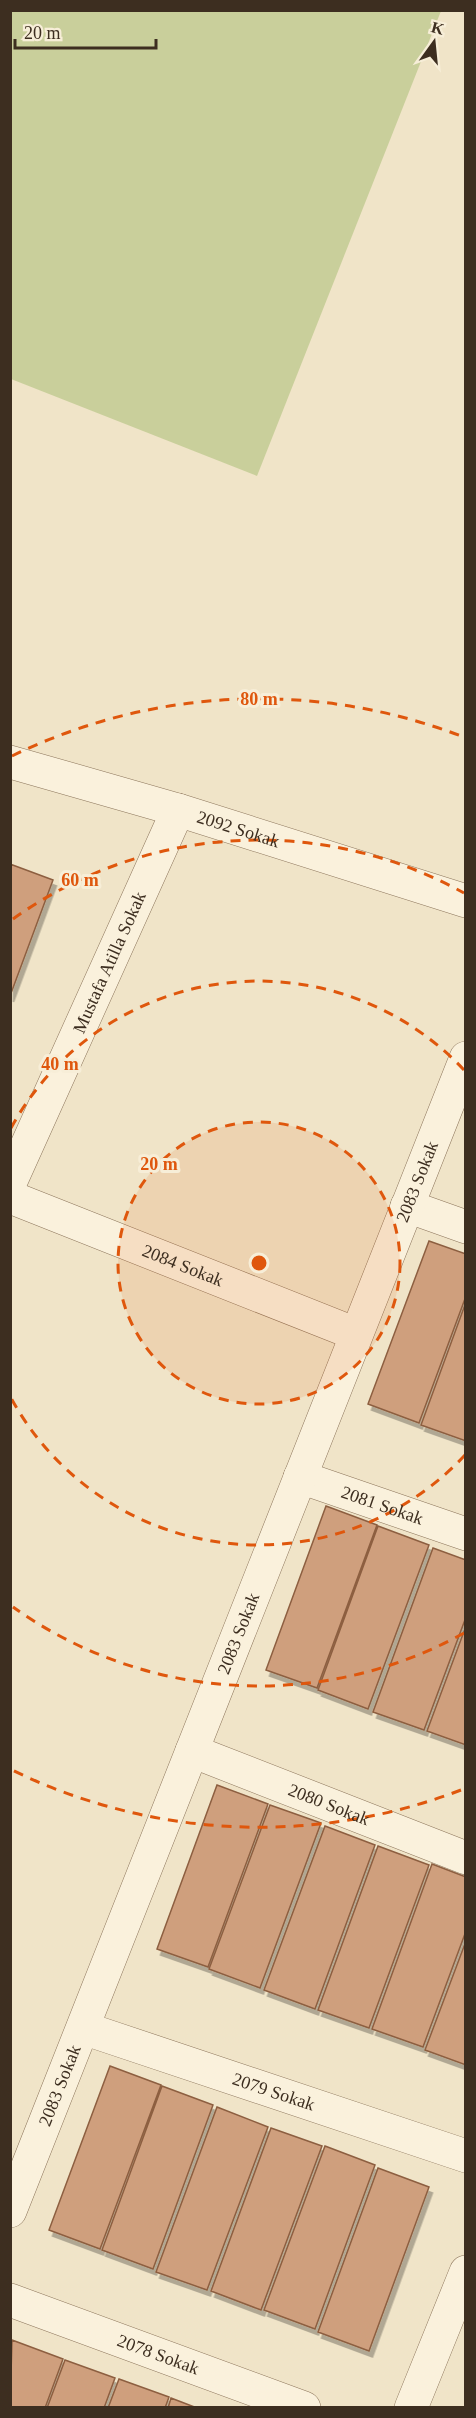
<svg xmlns="http://www.w3.org/2000/svg" width="476" height="2418" font-family="Georgia,serif">
<style>
.green{fill:#c9cf9b}
.building{fill:#cf9f7d;stroke:#8d5f41;stroke-width:1.5;filter:url(#shadow)}
.lines{fill:none;stroke-linecap:round;stroke-linejoin:round}
.minor-casing{stroke:#8d765c;stroke-width:34}
.minor{stroke:#faf1dc;stroke-width:33}
.ring{fill:none;stroke:#df570d;stroke-width:3;stroke-dasharray:10 8}
.labels{text-anchor:middle;dominant-baseline:central;stroke-width:6;stroke-linejoin:round;paint-order:stroke}
.street-label{font-size:18px;fill:#3d2e20;stroke:#f7eed8}
.centre{fill:#df570d;stroke:#f7eed8;stroke-width:3}
.ring-label{font-size:18px;text-anchor:middle;font-weight:bold;fill:#df570d;stroke:#f7eed8;stroke-width:6;stroke-linejoin:round;paint-order:stroke}
</style>
<defs>
<filter id="shadow"><feDropShadow dx="3.5" dy="6" stdDeviation="0" flood-color="#0004"/></filter>
</defs>
<rect width="100%" height="100%" fill="#f0e4c8"/>
<path class="green" d="M 10,11 L 441,11 L 257,476 L 11,379 Z"/>
<path class="building" d="M 10,864 L 53,880 L 10,996 Z
M 429,1241 L 466,1254 L 466,1296 L 419,1423 L 368,1404 Z
M 466,1302 L 466,1441 L 421,1425 Z
M 326,1506 L 377,1525 L 317,1688 L 266,1670 Z
M 378,1526 L 429,1545 L 368,1709 L 318,1690 Z
M 433,1548 L 466,1560 L 466,1617 L 424,1730 L 373,1712 Z
M 466,1626 L 466,1745 L 427,1731 Z
M 217,1785 L 268,1804 L 208,1967 L 157,1949 Z
M 270,1805 L 321,1823 L 260,1988 L 209,1969 Z
M 325,1826 L 375,1845 L 315,2009 L 264,1990 Z
M 378,1846 L 429,1865 L 369,2028 L 318,2010 Z
M 432,1864 L 466,1877 L 466,1931 L 423,2047 L 372,2029 Z
M 466,1941 L 466,2065 L 425,2050 Z
M 110,2066 L 161,2085 L 100,2249 L 49,2230 Z
M 162,2086 L 213,2105 L 153,2269 L 102,2250 Z
M 217,2107 L 268,2127 L 207,2290 L 156,2272 Z
M 271,2128 L 322,2146 L 261,2310 L 211,2291 Z
M 325,2146 L 375,2165 L 315,2329 L 264,2310 Z
M 378,2168 L 429,2187 L 369,2351 L 318,2332 Z
M 12,2340 L 63,2359 L 45,2408 L 10,2408 Z
M 65,2360 L 115,2378 L 104,2408 L 47,2408 Z
M 119,2379 L 169,2397 L 165,2408 L 108,2408 Z
M 171,2398 L 197,2408 L 168,2408 Z"/>
<g class="lines">
<g class="minor-casing">
<g id="minor">
<path id="s1" d="M 10,762 L 178,810 L 466,901"/>
<path id="s2" d="M 10,1183 L 178,810"/>
<path id="s3" d="M 10,1197 L 356,1334"/>
<path d="M 407,1206 L 466,1227"/>
<path id="s4" d="M 300,1477 L 466,1534"/>
<path id="s5" d="M 192,1751 L 466,1858"/>
<path id="s6" d="M 83,2028 L 466,2156"/>
<path id="s7" d="M 10,2211 L 466,1058"/>
<path id="s8" d="M 10,2300 L 304,2408"/>
<path d="M 411,2408 L 466,2272"/>
</g>
</g>
<use href="#minor" class="minor"/>
</g>
<circle cx="259" cy="1263" r="141" fill="#df570d" fill-opacity=".12"/>
<g class="ring">
<circle cx="259" cy="1263" r="141"/>
<path d="M465 1455A282 282 0 0 1 11 1398M11 1128A282 282 0 0 1 465 1071"/>
<path d="M464 1633A423 423 0 0 1 13 1607M13 919A423 423 0 0 1 464 893"/>
<path d="M461 1790A564 564 0 0 1 12 1770M12 756A564 564 0 0 1 461 736"/>
</g>
<g class="labels">
<g class="street-label">
<text stroke="none"><textPath href="#s1" startOffset="238">2092 Sokak</textPath></text>
<text stroke="none"><textPath href="#s2" startOffset="242">Mustafa Atilla Sokak</textPath></text>
<text stroke="none"><textPath href="#s7" startOffset="1107">2083 Sokak</textPath></text>
<text stroke="none"><textPath href="#s3" startOffset="186">2084 Sokak</textPath></text>
<text stroke="none"><textPath href="#s4" startOffset="87">2081 Sokak</textPath></text>
<text stroke="none"><textPath href="#s7" startOffset="621">2083 Sokak</textPath></text>
<text stroke="none"><textPath href="#s5" startOffset="147">2080 Sokak</textPath></text>
<text stroke="none"><textPath href="#s7" startOffset="135">2083 Sokak</textPath></text>
<text stroke="none"><textPath href="#s6" startOffset="201">2079 Sokak</textPath></text>
<text stroke="none"><textPath href="#s8" startOffset="158">2078 Sokak</textPath></text>
</g>
</g>
<circle cx="259" cy="1263" r="9" class="centre"/>
<g class="ring-label">
<text x="259" y="705">80 m</text>
<text x="80" y="886">60 m</text>
<text x="60" y="1070">40 m</text>
<text x="159" y="1170">20 m</text>
</g>
<rect width="476" height="2418" fill="none" stroke="#3d2e20" stroke-width="24"/>
<g transform="translate(434 42) rotate(15)" stroke="#f7eed8" stroke-width="4.5" paint-order="stroke">
<path d="M0-4.5L10 22L0 15L-10 22Z" fill="#3d2e20"/>
<text y="-9" font-size="16" font-weight="bold" text-anchor="middle" fill="#3d2e20">K</text>
</g>
<path d="M15 39v9h141v-9" fill="none" stroke="#3d2e20" stroke-width="3"/>
<text x="24" y="39" font-size="18" fill="#3d2e20" stroke="#f7eed8" stroke-width="4.5" paint-order="stroke">20 m</text>
</svg>
